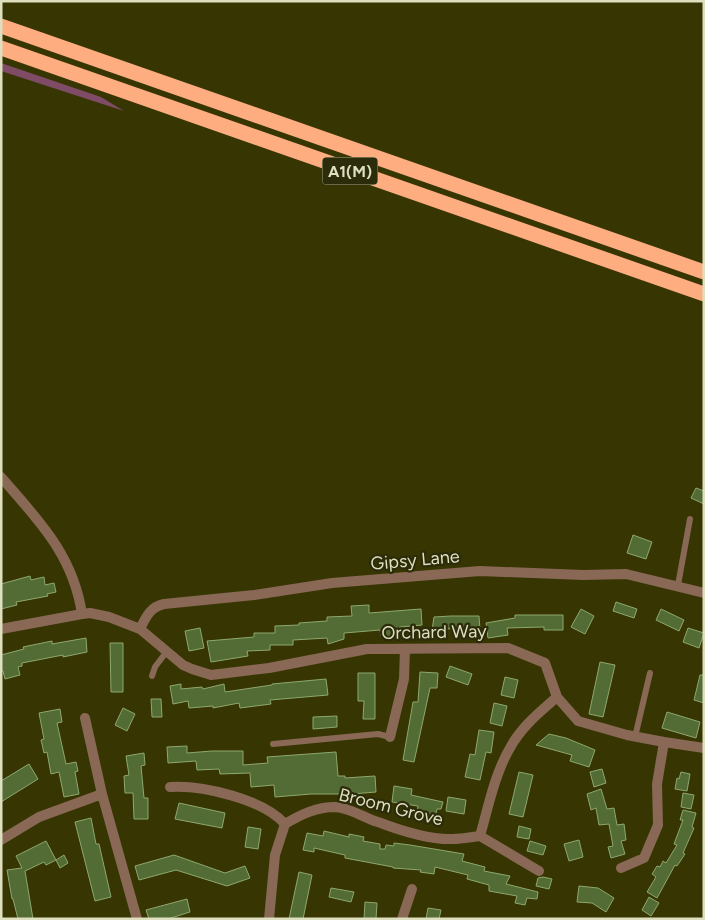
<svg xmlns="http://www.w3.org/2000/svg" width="705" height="920" font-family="Figtree,sans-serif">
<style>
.green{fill:#7f4b66}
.building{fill:#536b34;stroke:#8ea86f}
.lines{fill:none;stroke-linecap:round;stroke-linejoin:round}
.service{stroke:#896856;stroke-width:6}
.minor{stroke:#896856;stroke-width:10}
.tertiary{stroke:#896856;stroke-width:10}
.motorway{stroke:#fead81;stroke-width:15}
.labels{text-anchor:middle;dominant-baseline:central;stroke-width:4.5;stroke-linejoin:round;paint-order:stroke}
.shield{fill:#2c2b0a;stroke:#a9a989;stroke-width:1}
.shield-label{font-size:16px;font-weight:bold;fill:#dedfbf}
.street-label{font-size:18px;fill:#dedfbf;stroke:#2c2b0a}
</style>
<rect width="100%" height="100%" fill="#373602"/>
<path class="green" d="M 1,63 L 101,97 L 124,111 L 1,71 Z"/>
<path class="building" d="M 696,488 L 704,491 L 704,504 L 691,498 Z
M 633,535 L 652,542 L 646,559 L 627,553 Z
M 30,576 L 31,580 L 44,577 L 45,585 L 54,583 L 56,592 L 47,594 L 48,596 L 16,602 L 17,605 L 1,609 L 1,584 Z
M 616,602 L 637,609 L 634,618 L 613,611 Z
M 369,605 L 369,613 L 421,609 L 422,625 L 400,627 L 400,635 L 381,636 L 380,630 L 344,633 L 344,639 L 328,644 L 327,638 L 293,640 L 293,645 L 270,645 L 270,650 L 247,651 L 248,656 L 211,662 L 207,641 L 254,637 L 254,633 L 275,633 L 275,626 L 299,625 L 299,623 L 327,621 L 327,617 L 352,616 L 351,606 Z
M 581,609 L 594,616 L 585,634 L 571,627 Z
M 661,609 L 684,620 L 679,631 L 656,620 Z
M 515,615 L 563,615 L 563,630 L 544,630 L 544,627 L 507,628 L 508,635 L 488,638 L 486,623 L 515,618 Z
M 451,616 L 479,616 L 480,630 L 461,630 L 461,628 L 432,630 L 434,617 Z
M 200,628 L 204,648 L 189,651 L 185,631 Z
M 688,628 L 704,633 L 699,648 L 683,642 Z
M 86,638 L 87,652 L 63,657 L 63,655 L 22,663 L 22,666 L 18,667 L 20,675 L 5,679 L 3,671 L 1,671 L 1,655 L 24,649 L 23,647 L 52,641 L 52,644 Z
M 110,643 L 123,643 L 123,692 L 111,692 Z
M 600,662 L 615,665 L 603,717 L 589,714 Z
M 450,666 L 472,674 L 468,685 L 446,677 Z
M 420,672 L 438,673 L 437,688 L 430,688 L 414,762 L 403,760 L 413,702 L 418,702 Z
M 358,673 L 375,673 L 375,719 L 363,719 L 364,701 L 358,701 Z
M 700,675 L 704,675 L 704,703 L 694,700 Z
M 505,677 L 518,680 L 514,698 L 501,695 Z
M 326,679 L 328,695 L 270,700 L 271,704 L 240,708 L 239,703 L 213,708 L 213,706 L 189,708 L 188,701 L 173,704 L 170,686 L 181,684 L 181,689 L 202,687 L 203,689 L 224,684 L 225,692 L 272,685 L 272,684 Z
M 151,699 L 161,699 L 162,717 L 152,717 Z
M 494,703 L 507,706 L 502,726 L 490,723 Z
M 123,708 L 135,714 L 127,731 L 115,725 Z
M 60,709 L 62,722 L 57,723 L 66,764 L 76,762 L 78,771 L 75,772 L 79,794 L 64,797 L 59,772 L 51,774 L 47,752 L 44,753 L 41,740 L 44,739 L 39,713 Z
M 667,712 L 700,722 L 696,738 L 662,728 Z
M 337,716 L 337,727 L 313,729 L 313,717 Z
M 479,730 L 494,732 L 491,753 L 486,752 L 480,780 L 465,777 L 470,754 L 475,755 Z
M 549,734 L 566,738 L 595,750 L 589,767 L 570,761 L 572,755 L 536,745 Z
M 187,746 L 187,753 L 212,751 L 243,751 L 243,765 L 268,763 L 267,757 L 336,752 L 338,776 L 345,776 L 345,778 L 375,776 L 376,792 L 352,794 L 311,794 L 275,797 L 274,785 L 251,787 L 250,773 L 220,774 L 219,769 L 197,770 L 196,761 L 168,763 L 167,747 Z
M 144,753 L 145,765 L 141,766 L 144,798 L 148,798 L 148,819 L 134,819 L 133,793 L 125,793 L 124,776 L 129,775 L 126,756 Z
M 29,764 L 38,779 L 1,802 L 1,781 Z
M 602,769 L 606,783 L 594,787 L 590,772 Z
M 519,772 L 533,775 L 523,817 L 509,814 Z
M 681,772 L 690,774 L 687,791 L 675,789 L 677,778 L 679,779 Z
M 394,786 L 412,789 L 411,795 L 443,802 L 441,809 L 437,809 L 435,817 L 417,814 L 418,806 L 392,802 Z
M 601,789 L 607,809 L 614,808 L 617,825 L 624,824 L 626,840 L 621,841 L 625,854 L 611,858 L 608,847 L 613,846 L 609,824 L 599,825 L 596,808 L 591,810 L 587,794 Z
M 683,793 L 694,795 L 691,809 L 681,807 Z
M 448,797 L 466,800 L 464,814 L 446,811 Z
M 179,803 L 225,813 L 222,828 L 175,819 Z
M 683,810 L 696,813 L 692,827 L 694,828 L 683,853 L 685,854 L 677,866 L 675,865 L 657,898 L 647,892 L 656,877 L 652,874 L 657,866 L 660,867 L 663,861 L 666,863 L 677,845 L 674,844 L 683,820 L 680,820 Z
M 91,818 L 96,844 L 99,844 L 111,897 L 95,901 L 75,822 Z
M 519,826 L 531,829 L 529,839 L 517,837 Z
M 248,827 L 261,829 L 258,849 L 245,847 Z
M 324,831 L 349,837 L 349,834 L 364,837 L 363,841 L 380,844 L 380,849 L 385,849 L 386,845 L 394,846 L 394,843 L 410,845 L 464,854 L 462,861 L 485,867 L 484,871 L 510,876 L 506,884 L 538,892 L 537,899 L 527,898 L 525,905 L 515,903 L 517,896 L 489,891 L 489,885 L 467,879 L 468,875 L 435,867 L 434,874 L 420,872 L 421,870 L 393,868 L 393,867 L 345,858 L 345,855 L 314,848 L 314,852 L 303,850 L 307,833 L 323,836 Z
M 579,840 L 583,857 L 569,861 L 564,844 Z
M 46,841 L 56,860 L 46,865 L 44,862 L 25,871 L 33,919 L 18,919 L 13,899 L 12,899 L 7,870 L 22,868 L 16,856 Z
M 530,841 L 546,846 L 543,855 L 527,851 Z
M 64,855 L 68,863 L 60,868 L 56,860 Z
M 174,855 L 225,873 L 245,866 L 250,878 L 227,886 L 176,870 L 139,880 L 135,866 Z
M 299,872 L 312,875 L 303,919 L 289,919 Z
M 543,877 L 552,879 L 549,889 L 536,886 L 538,878 Z
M 579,886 L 598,888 L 614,898 L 606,912 L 592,903 L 577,902 Z
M 331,888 L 354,892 L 351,902 L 329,897 Z
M 649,897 L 659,903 L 651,916 L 642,910 Z
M 187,899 L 190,912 L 168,919 L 149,919 L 146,910 Z
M 365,902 L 377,903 L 376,919 L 364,919 Z
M 428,908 L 441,910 L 439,919 L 426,919 Z"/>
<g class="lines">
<path class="service" d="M 678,585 L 690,519
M 152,676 L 155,667 L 167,651
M 635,737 L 650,673
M 273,744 L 378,734 L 390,737"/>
<path class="minor" d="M 82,614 L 90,613 L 109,617 L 140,629 L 183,665 L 192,669 L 211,675 L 269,668 L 367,649 L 508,648 L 545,663 L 557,697 L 578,721 L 627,735 L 664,742 L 704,748
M 140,629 C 146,617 150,607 164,604 L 254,595 L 332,583 L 480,571 L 583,575 L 626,574 L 704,593
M 85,718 L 102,794 L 137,919
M 390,737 L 404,679 L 405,649
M 170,787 C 202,785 263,799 285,824
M 285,824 C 300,815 316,807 335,807 C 351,808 364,818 378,822 C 399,830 431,840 453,839 C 462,839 471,837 480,836 C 488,808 495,773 510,748 C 521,727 540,712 557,697
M 480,836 L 539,871
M 1,840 L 39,817 L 102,794
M 621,868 L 644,858 L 658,825 L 657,784 L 664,742
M 269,919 L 275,855 L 285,824
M 402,919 L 412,889"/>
<path class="tertiary" d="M 1,477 C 38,520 73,554 82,614 L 1,629"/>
<path class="motorway" d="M 1,26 L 704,272
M 1,48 L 704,294"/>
</g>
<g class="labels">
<rect class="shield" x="322.5" y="157.5" width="55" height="27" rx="4"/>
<g class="shield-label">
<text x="350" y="171">A1(M)</text>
</g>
<g class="street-label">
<text transform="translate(415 560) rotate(-5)">Gipsy Lane</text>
<text transform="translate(434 632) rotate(-1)">Orchard Way</text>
<text transform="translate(391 807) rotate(14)">Broom Grove</text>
</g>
</g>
<rect width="705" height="920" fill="none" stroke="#dedfbf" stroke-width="5"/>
</svg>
